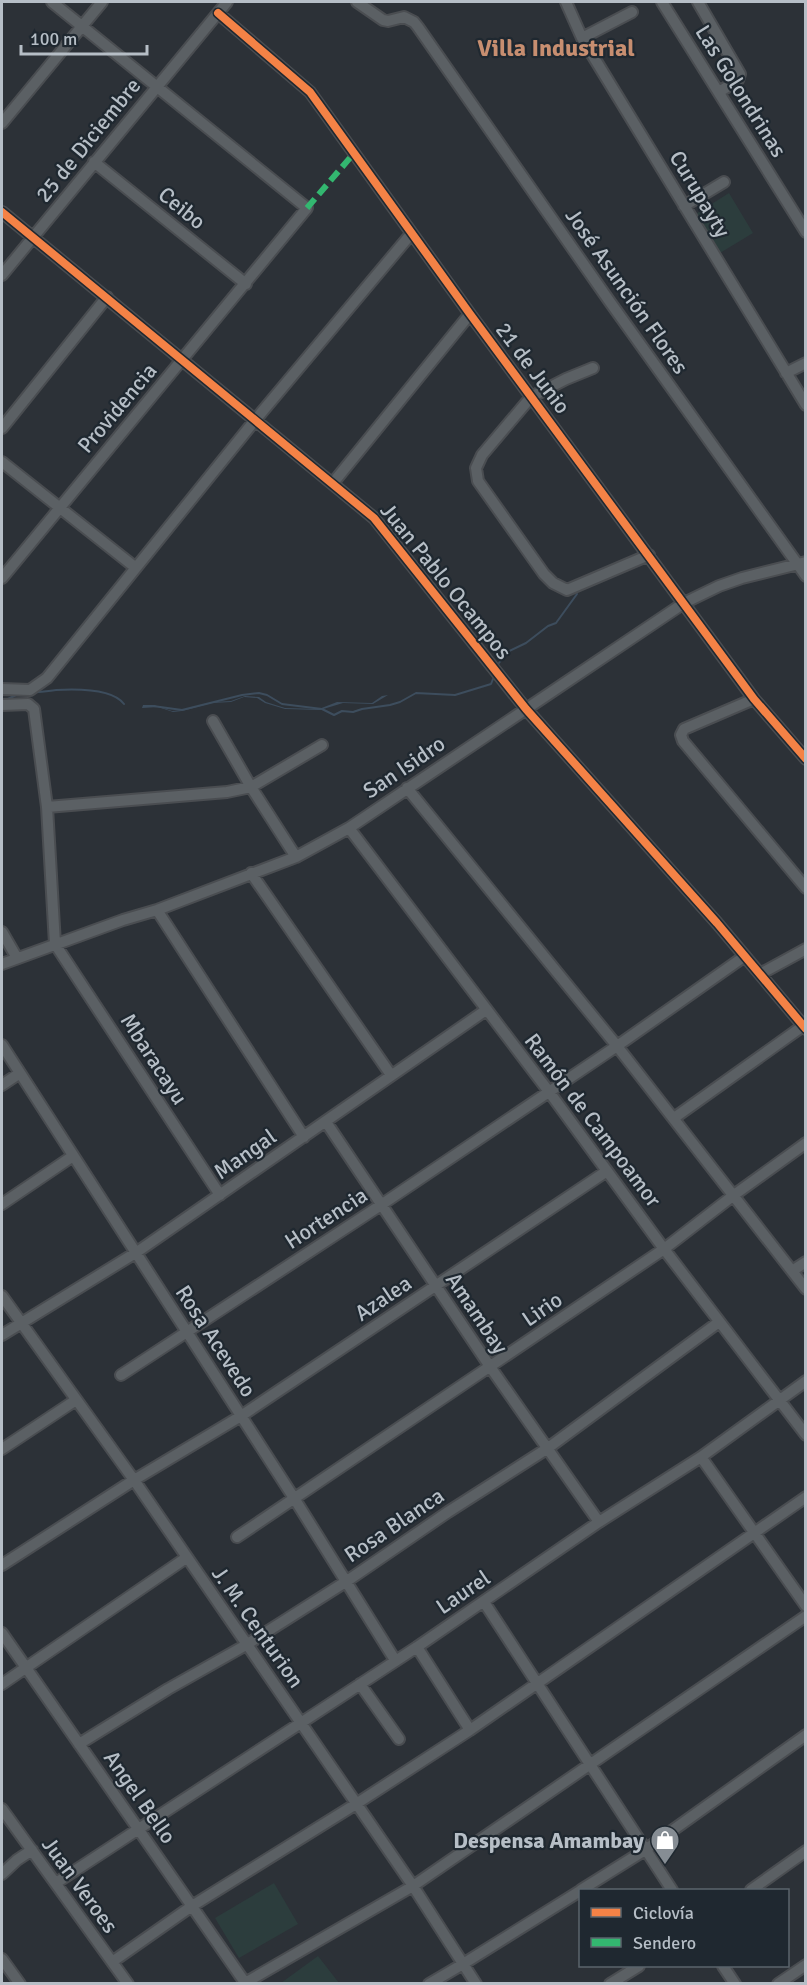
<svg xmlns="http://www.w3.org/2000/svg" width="807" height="1985" font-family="Signika,sans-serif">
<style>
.pitch{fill:#2c3d3d}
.water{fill:#3d4d5d}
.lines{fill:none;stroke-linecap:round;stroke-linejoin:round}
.stream{stroke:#3d4d5d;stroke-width:2}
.minor-casing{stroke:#4a4d51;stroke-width:14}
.minor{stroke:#5b6064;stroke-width:10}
.quiet{stroke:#33b770;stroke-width:6;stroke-dasharray:12 6;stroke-linecap:butt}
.cycleway-casing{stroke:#1f2830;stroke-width:11}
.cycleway{stroke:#f48246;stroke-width:8}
.labels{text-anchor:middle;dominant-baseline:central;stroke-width:4.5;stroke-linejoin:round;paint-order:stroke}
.street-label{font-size:22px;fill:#b6bec6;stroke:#1f2830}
.poi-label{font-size:22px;font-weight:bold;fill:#b6bec6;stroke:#1f2830;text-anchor:end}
.neighbourhood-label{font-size:24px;font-weight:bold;fill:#c78e70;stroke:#1f2830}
</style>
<rect width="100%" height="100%" fill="#2c3137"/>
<path class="pitch" d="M 729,193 L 753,233 L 720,253 L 696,214 Z
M 274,1883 L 298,1924 L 239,1958 L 215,1918 Z
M 318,1956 L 339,1983 L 280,1983 L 281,1983 Z"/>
<path class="water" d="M 388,695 L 373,704 L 343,703 L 320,710 L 285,709 L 265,703 L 257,698 L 244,697 L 231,702 L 212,703 L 182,711 L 173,712 L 158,707 L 142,708 L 143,705 L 154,705 L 172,711 L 183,710 L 213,702 L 231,701 L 245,696 L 259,697 L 266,702 L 285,708 L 319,709 L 337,702 L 372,703 L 382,696 Z"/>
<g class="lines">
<path class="stream" d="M 499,663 L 507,652 L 526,643 L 548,626 L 556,623 L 577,594
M 32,692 C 41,693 47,691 56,690 C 74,689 112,688 124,704
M 4,701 L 18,694
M 153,706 L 182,710 L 242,695 L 259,693 L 267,695 L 282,704 L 322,709 L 334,715 L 342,711 L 353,712 L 362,709 L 390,705 L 400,702 L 416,693 L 455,695 L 491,684 L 493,679"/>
<g class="minor-casing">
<path id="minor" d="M 357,2 L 383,20 L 388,21 L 404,17 L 414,22 L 418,27 L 610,302 L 806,576
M 566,2 L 582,38 L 806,405
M 662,2 L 806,232
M 698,2 L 740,74 L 738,80 L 719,92
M 218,13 L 310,92 L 470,314 L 754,699 L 806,759
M 582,38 L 632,12
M 2,123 L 102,2
M 94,162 L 246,284
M 684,206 L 724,182
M 2,212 L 374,518 L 526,709 L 717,923 L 806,1029
M 2,275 L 227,2
M 593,368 L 566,379 L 531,397 L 482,455 L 476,468 L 478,481 L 544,574 L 553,583 L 567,590 L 649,555
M 786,373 L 806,363
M 2,428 L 107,297
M 2,462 L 136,568
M 333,483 L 470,314
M 2,578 L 307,208 L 52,2
M 2,689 L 30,690 L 47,678 L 256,419 L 411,234
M 754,699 L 684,729 L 681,735 L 683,741 L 806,888
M 2,705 L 28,704 L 34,709 L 47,807 L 55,944 L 220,1195
M 213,721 L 251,787 L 296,857
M 407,788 L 617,1046 L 745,956
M 47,807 L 227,792 L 251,787 L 322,745
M 349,828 L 550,1093 L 664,1249 L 806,1435
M 251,873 L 391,1075
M 157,910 L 304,1137
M 2,932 L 17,958
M 2,964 L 123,920 L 157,910 L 296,857 L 349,828 L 684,603 L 719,586 L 742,578 L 806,562
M 760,974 L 806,949
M 2,1045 L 294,1498 L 395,1660
M 2,1085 L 20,1073
M 674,1118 L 803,1026
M 326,1122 L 491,1368 L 599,1522
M 2,1204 L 73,1156
M 792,1271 L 806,1262
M 2,1296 L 134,1480 L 413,1886 L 476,1984
M 2,1335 L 137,1252 L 486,1010
M 121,1375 L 381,1205 L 617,1046 L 806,1289
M 2,1449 L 76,1400
M 701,1457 L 806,1606
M 237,1537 L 664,1249 L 734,1195 L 806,1143
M 2,1565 L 134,1480 L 241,1416 L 607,1171
M 484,1602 L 672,1890
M 2,1633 L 246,1984
M 417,1647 L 470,1730
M 2,1684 L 186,1558
M 360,1684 L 399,1739
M 79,1744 L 168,1689 L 246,1645 L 347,1581 L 448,1512 L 548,1448 L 719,1322
M 2,1809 L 128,1984
M 2,1874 L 17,1860 L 32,1850
M 56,1883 L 417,1647 L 599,1522 L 701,1457 L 806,1381
M 581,1890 L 645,1850 L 806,1735
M 751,1890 L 806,1851
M 2,1959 L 20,1984
M 112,1962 L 192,1906 L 356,1804 L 470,1730 L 806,1497
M 723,1966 L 735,1984
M 245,1983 L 413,1886 L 806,1616
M 429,1984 L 463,1964 L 580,1891
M 610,1984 L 639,1966
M 778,1984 L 806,1965"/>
</g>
<use href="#minor" class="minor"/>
<path class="quiet" d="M 307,208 L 355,152"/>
<g class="cycleway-casing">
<path id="cycleway" d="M 218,13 L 310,92 L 470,314 L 754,699 L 806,759
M 2,212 L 374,518 L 526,709 L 717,923 L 806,1029"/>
</g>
<use href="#cycleway" class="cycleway"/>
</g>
<defs>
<g id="shop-pin" transform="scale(1.5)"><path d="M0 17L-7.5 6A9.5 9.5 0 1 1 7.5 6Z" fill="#868d94" stroke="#1f2830"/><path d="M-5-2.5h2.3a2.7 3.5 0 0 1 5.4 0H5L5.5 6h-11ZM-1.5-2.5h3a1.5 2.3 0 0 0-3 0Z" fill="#fff"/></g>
</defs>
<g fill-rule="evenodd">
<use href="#shop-pin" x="665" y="1840"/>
</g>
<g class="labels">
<g class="street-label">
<text transform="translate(741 91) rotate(58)">Las Golondrinas</text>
<text transform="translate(88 140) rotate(-51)">25 de Diciembre</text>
<text transform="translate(700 194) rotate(59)">Curupayty</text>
<text transform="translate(182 208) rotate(39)">Ceibo</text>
<text transform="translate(627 291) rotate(55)">José Asunción Flores</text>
<text transform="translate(533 368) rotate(53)">21 de Junio</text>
<text transform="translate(117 408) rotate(-50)">Providencia</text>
<text transform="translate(446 581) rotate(51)">Juan Pablo Ocampos</text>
<text transform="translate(404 767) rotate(-34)">San Isidro</text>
<text transform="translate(154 1059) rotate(57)">Mbaracayu</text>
<text transform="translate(593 1120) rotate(53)">Ramón de Campoamor</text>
<text transform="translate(245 1154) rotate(-35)">Mangal</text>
<text transform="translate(326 1218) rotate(-33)">Hortencia</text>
<text transform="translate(383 1298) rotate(-34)">Azalea</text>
<text transform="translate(542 1309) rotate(-34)">Lirio</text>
<text transform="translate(477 1313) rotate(56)">Amambay</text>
<text transform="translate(216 1341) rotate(57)">Rosa Acevedo</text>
<text transform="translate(394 1525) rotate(-34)">Rosa Blanca</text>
<text transform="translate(463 1592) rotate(-34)">Laurel</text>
<text transform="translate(258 1627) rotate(55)">J. M. Centurion</text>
<text transform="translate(140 1797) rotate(55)">Angel Bello</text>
<text transform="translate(80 1885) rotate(54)">Juan Veroes</text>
</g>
<g class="poi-label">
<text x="644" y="1840">Despensa Amambay</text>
</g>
<g class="neighbourhood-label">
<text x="556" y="48">Villa Industrial</text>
</g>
</g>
<rect width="807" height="1985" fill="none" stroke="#b6bec6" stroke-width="6"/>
<rect x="579" y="1889" width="210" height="78" fill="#1f2830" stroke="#5b646c" stroke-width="1.5"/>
<rect x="591" y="1908" width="30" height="9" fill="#f48246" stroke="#5b646c" stroke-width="1.5"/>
<text x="633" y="1919" font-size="18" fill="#b6bec6">Ciclovía</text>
<rect x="591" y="1938" width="30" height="9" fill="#33b770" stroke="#5b646c" stroke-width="1.5"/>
<text x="633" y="1949" font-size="18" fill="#b6bec6">Sendero</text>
<path d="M21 45v9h126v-9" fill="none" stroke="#b6bec6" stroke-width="3"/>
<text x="30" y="45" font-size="18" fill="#b6bec6" stroke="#1f2830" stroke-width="4.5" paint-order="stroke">100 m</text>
</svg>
